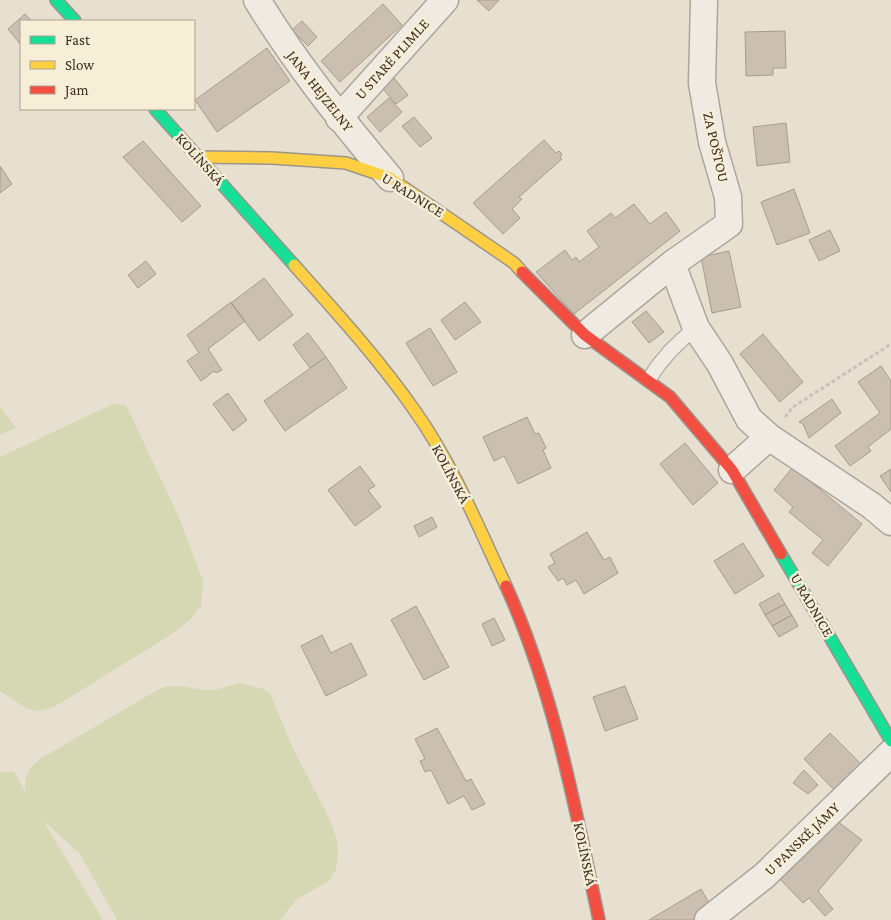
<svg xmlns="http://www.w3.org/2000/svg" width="891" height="920" font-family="'Crimson Pro',serif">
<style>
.green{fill:#d6d7b3}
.building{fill:#cbbfb2;stroke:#a89c90}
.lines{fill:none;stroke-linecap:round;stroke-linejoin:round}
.lane-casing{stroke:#ada599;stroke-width:16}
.street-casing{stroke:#ada599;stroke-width:29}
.fast-casing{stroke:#9c958a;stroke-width:14}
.slow-casing{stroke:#9c958a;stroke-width:14}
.jam-casing{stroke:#9c958a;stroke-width:14}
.path{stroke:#c8c2b9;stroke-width:3;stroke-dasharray:4 2.5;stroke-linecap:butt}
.lane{stroke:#efebe3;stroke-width:14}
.street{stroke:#efebe3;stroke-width:26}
.fast{stroke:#16e098;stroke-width:11}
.slow{stroke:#ffcf43;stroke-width:11}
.jam{stroke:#f24e42;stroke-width:11}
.labels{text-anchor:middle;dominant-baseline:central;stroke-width:5;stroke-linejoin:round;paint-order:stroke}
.street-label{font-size:15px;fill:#3d2e20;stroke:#f7eed8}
</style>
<rect width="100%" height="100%" fill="#e7e0d1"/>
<path class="green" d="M 115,403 L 126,406 L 132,417 L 180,520 L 203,581 L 201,606 L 190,620 L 169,636 L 59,704 C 30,719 25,706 0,691 L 0,457 Z
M 0,406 L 16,428 L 0,435 Z
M 241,683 L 263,689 L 271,695 L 291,744 L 331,822 L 337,840 L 338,856 L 336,869 L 330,880 L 296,900 L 280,920 L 117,920 L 80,854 L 43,820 L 103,920 L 0,920 L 0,772 L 14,772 L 25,791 C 25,775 28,769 40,759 L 159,689 C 183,681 188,691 210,690 C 221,690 230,684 241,683 Z"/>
<path class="building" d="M 477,0 L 499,0 L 489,11 Z
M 383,4 L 402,25 L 340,82 L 321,61 Z
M 25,14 L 32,21 L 21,21 L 21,45 L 8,29 Z
M 302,21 L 317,37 L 308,46 L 292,30 Z
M 785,31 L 786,68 L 773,68 L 773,75 L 746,76 L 745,32 Z
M 267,48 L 290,81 L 217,132 L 195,100 Z
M 394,78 L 408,95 L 396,104 L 382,88 Z
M 389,98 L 402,112 L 380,132 L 367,117 Z
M 414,117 L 432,138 L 420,147 L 402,126 Z
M 786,123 L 790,162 L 757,166 L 753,127 Z
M 544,140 L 556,153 L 559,151 L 562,154 L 560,157 L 562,159 L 519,197 L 522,199 L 512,209 L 520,218 L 503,234 L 473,203 Z
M 143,141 L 201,206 L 182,222 L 123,157 Z
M 0,166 L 12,184 L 0,193 Z
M 794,189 L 810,233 L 777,245 L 761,202 Z
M 634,204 L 650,224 L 666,212 L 680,231 L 574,314 L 536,272 L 565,250 L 572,260 L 576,257 L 579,262 L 599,247 L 587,231 L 611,213 L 615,218 Z
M 830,230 L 840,251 L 819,261 L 809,240 Z
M 729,251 L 741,307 L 712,313 L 701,257 Z
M 146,261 L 156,274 L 138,288 L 128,275 Z
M 264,278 L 293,315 L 259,341 L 231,303 Z
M 231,302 L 245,321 L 208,349 L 222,370 L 216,373 L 214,371 L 201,381 L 187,361 L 199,353 L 187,335 Z
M 465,302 L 481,322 L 455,340 L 441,320 Z
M 646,311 L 664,332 L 649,343 L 632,322 Z
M 430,328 L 457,372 L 433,386 L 406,343 Z
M 308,333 L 326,357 L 310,368 L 293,345 Z
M 763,334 L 803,382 L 780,402 L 740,354 Z
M 326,357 L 347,388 L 285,431 L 264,401 Z
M 881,366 L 891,381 L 891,429 L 868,447 L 871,451 L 850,466 L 835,446 L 880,413 L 858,382 Z
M 228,393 L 247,420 L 233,431 L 213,404 Z
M 832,399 L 841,413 L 809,438 L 803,424 L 799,422 Z
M 527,417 L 535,434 L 539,433 L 546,448 L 543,450 L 551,468 L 518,484 L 504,456 L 494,461 L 483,437 Z
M 685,443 L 718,483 L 693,505 L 660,464 Z
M 360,466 L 375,486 L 368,490 L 381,507 L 355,526 L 328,490 Z
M 793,467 L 862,524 L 828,566 L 812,553 L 823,540 L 789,512 L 793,507 L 774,490 Z
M 891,469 L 891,492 L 880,476 Z
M 432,517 L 437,527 L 419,537 L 414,526 Z
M 587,532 L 604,560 L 610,557 L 618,573 L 584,594 L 576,580 L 567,585 L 563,578 L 558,581 L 548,567 L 555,563 L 550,554 Z
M 743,543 L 764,576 L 735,594 L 714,561 Z
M 779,593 L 785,604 L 765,615 L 759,604 Z
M 785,604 L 792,615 L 772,626 L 765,615 Z
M 416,606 L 449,667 L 424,680 L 391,620 Z
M 792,615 L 798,626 L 779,637 L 772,626 Z
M 494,618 L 505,640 L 492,646 L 482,624 Z
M 322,635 L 331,653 L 351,643 L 367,675 L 326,696 L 301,646 Z
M 625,686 L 638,719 L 605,731 L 593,697 Z
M 437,728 L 466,781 L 471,779 L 485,804 L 472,810 L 464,796 L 448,804 L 431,770 L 425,772 L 420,761 L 425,759 L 415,739 Z
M 830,733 L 868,771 L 842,798 L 804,759 Z
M 804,770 L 818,785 L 808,794 L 793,783 Z
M 837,821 L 862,840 L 818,891 L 833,909 L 825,916 L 809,898 L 803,903 L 777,876 Z
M 701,889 L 713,910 L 695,920 L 649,920 Z"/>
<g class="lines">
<g class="lane-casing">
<path id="lane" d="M 649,379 C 662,358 676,343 696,328"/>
</g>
<g class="street-casing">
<path id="street" d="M 257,0 C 296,64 342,121 390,178
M 339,118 L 445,0
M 672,264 L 696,328 L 720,364 L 749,419 L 769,437 L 872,506 L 891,522
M 585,335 L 672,264 L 729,224 L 728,197 L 712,142 L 702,83 L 704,0
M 732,470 L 769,437
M 708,920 L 764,876 L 891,753"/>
</g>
<g class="fast-casing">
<path id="fast" d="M 56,0 L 75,21
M 155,109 L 294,265
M 781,554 L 891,741"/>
</g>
<g class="slow-casing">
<path id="slow" d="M 198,157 L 272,158 L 346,163 L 390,178 L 514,263 L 522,272
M 294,265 C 336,312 379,359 415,411 C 453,465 478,526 506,586"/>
</g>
<g class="jam-casing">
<path id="jam" d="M 522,272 L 585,335 L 670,397 L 732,470 L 781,554
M 506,586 C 554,692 575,807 599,920"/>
</g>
<path class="path" d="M 785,417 L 793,407 L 891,344"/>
<use href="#lane" class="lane"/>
<use href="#street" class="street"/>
<use href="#fast" class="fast"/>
<use href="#slow" class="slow"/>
<use href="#jam" class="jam"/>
</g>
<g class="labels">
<g class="street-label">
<text transform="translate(392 59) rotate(-48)">U STARÉ PLIMLE</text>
<text transform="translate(320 91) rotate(52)">JANA HEJZELNY</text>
<text transform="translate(716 147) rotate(77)">ZA POŠTOU</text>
<text transform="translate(200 159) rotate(48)">KOLÍNSKÁ</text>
<text transform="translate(413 195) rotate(32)">U RADNICE</text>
<text transform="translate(451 474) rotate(62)">KOLÍNSKÁ</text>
<text transform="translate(812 605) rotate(60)">U RADNICE</text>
<text transform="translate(802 839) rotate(-44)">U PANSKÉ JÁMY</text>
<text transform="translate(585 854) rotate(78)">KOLÍNSKÁ</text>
</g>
</g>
<rect x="20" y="20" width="175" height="90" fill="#f7eed8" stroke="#ada18e"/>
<rect x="30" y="36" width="25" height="8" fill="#16e098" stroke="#ada18e"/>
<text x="65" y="45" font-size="15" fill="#3d2e20">Fast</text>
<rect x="30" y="61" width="25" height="8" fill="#ffcf43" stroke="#ada18e"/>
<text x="65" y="70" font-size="15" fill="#3d2e20">Slow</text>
<rect x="30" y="86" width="25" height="8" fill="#f24e42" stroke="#ada18e"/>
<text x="65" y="95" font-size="15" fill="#3d2e20">Jam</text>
</svg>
